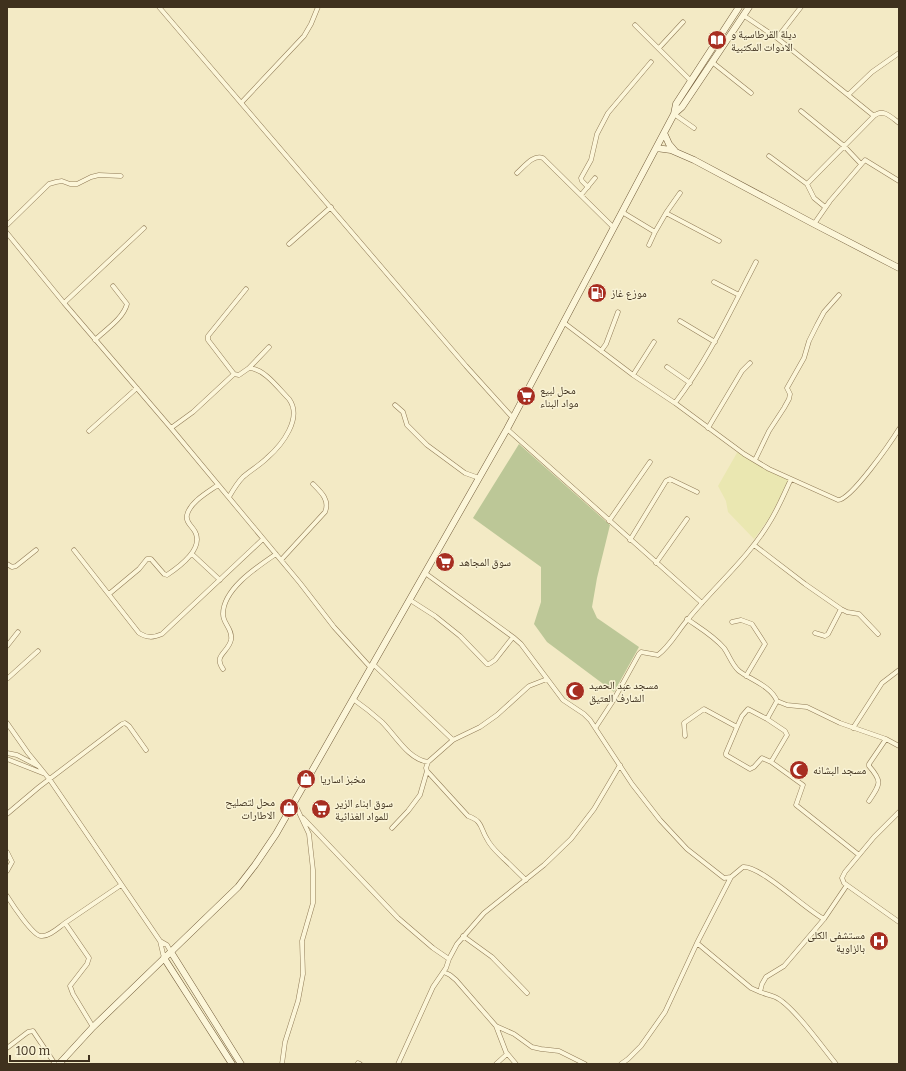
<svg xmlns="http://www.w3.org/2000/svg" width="906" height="1071" font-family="Bitter,'Noto Naskh Arabic',serif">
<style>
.farmland{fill:#eae7b1}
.cemetery{fill:#bcc797}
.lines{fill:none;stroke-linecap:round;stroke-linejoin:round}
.minor-casing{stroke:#917c58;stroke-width:5}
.secondary-casing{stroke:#735d3b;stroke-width:7}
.minor{stroke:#fcf6d9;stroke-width:4}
.secondary{stroke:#fcf6d9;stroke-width:6}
.labels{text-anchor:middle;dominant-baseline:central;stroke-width:3;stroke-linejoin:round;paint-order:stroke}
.poi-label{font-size:11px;fill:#3f311e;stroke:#f9f3d5;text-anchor:start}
</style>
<rect width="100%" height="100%" fill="#f3eac5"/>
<path class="farmland" d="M 738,451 L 790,478 L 770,517 L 754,539 L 728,512 L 726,501 L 718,486 Z"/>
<path class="cemetery" d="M 519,444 L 610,525 L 597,578 L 592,607 L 597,618 L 639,647 L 614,692 L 547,642 L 534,624 L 541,602 L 541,567 L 473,518 Z"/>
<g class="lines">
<g class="minor-casing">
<path id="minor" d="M 159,7 L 466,366 L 513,418
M 743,15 L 777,38 L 848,95 L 872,72 L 899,53
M 635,25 L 691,81
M 777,38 L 801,7
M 659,48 L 683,22
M 712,62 L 751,93
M 241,103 L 304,36 L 311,24 L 318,7
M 801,111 L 844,146 L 861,164
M 674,114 L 694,128
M 874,116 C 883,108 891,117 899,123
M 769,156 L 807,184 L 814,198 L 825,207
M 517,173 C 524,167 533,154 543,158 L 613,227
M 807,184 L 874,116 L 848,95
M 588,187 L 582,181 L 581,178 L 591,160 L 597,134 L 608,113 L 651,62
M 581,195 L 595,178
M 622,212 L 655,232 L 666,213 L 719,241
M 666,213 L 680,193
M 814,224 L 830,201 L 865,160 L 899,181
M 7,225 L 49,184 L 56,182 L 62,181 L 70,184 L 77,184 L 91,177 L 99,175 L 121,176
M 7,233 L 64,303 L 171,428 L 300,583 L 334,627 L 371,668
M 289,244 L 331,207
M 649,245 L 655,232
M 714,282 L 739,295
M 246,289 L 208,336 L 208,340 L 234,374 L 239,375 L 249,368 L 269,347
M 64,303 L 144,228
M 680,321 L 715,342
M 563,322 L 633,375 L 675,403 L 744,454 L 769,469 L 838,500 C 851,500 891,442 899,429
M 95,340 C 105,330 123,319 127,304 L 113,286
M 601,351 L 606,344 L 618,312
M 667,367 L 690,383
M 633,375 L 654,342
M 675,403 C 708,360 731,310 756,262
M 395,405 L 403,412 L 407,425 L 427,445 L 465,473 L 479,478
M 171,428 L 193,412 L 234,374
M 708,428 L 742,371 L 750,363
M 507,429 L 702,603
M 89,431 L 137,388
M 755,460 L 769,431 L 784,408 L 789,399 L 790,394 L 787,388 L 804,358 L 809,341 L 817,325 L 824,312 L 839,295
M 229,497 C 233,490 237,483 243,477 C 251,470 260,465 267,458 C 282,445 303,418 289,399 C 278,388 265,369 249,368
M 609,521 L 650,462
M 630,540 L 666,481 L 670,479 L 697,492
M 754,545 L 805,584 L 841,609 L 847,612 L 859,614 L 878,634
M 74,550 L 139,633 C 147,638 153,638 162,634 L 263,539
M 192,554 L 220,580
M 281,560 L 325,512 C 330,500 321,492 313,484
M 656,563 L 687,519
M 7,564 L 12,567 L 16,566 L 36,550
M 425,573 L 513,637 L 521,644 L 563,700 L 584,714 L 590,720 L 632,784 L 660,820 L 687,849 L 724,878 L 731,877 L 743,867 C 760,865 806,910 824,919
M 109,594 L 139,569 L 147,559 L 151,559 L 164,574 L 167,575 C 179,567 202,550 196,534 C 194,527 185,523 187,515 C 190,502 208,492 218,485
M 410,600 L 435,616 L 460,636 L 487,664 L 489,664 L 495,660 L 513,637
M 687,619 C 700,628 714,636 724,648 C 729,655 732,665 739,671 C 751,680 771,686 777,701 L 787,705 L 807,707 L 840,723 L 886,739 L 899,746
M 732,622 L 741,620 L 752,624 L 765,644 L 746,676
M 815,633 L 825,636 L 828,634 L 841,609
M 7,646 L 18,632
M 373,664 L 453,740
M 223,669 C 213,655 228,653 231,640 C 233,629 223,624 223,614 C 223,589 257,567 276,554
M 7,679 L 38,651
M 353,699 C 363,706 373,714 382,722 C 396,736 408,759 428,762 L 453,740 L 480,727 L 497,715 L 529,686 L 547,679
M 777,701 L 767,719 L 785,731 L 787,735 L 771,762 L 803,785 L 796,805 L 859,855
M 7,723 L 28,753 L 50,780 L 160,941 L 167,945 L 171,952
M 596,727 L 613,701 L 639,654 L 641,652 L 658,655 C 671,645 678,630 689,618 C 715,586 748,558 769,523 C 778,509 784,494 791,479
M 737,727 L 742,716 L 748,709 L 767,719
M 853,728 L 882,683 L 899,670
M 685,736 L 684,723 L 704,709 L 737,727 L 726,753 L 726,755 L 750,769 L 754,767 L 762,758 L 771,762
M 7,753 L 17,755 L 38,766
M 7,759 L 45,774
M 428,762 L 426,768 L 427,771 L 468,816 C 483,821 480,828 487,839 C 491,847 497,852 503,858 C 511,865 518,873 526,880
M 869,801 C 880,784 883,782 869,766 L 869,764 L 886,739
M 899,812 L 874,837 L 845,872 L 842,878 L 844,883 L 899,922
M 7,814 L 39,787 L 122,724 L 125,723 L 129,726 L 146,750
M 303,818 L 398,918 L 433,948 L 449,959
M 392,828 L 408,811 L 420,795 L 427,771
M 7,852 L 12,862 L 7,871
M 7,896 C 12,904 33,936 41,936 C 49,937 58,928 65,923 L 89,958 L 87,964 L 70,986 L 73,994 L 93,1027
M 65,923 L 121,885
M 463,936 L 492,957 L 527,993
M 160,941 L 164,958
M 697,943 L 751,988 L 760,992
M 444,972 L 450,975 L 456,980 L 496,1026 L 514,1034 L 532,1047 L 541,1049 L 559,1051 L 585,1064
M 496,1026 L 506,1052 L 516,1064
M 7,1048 L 28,1032 L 33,1031 L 55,1064
M 358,1063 L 360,1064
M 282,1064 L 285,1042 L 298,1001 L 303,974 L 302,941 L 313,903 L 313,870 L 309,834 L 294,802
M 398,1064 L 433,987 L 446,968 L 449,959 L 457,944 L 484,913 L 544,865 L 571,839 L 594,809 L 620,765
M 496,1064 L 507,1054
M 621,1064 L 628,1059 L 641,1046 L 665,1012 L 697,943 L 731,877
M 836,1064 C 823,1048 792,1004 775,997 C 770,995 765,994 760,992 L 762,984 L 766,977 L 784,966 L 824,919 L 847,885"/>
</g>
<g class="secondary-casing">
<path id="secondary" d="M 674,114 L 682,107 L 749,7
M 664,133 L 669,144 L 675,151
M 656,148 L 671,150 L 694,160 L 814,224 L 899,268
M 171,952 L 241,1064
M 164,958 L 232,1064
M 59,1064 L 93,1027 L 238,887 L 255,865 L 276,834 L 507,429 L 674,114 L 676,104 L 739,7"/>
</g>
<use href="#minor" class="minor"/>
<use href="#secondary" class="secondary"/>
</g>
<defs>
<g id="library-disc" transform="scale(1)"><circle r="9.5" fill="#a72e21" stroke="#f9f3d5"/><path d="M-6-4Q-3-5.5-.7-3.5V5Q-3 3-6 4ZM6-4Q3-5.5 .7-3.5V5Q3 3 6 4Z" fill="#fff"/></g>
<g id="fuel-disc" transform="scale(1)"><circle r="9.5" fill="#a72e21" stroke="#f9f3d5"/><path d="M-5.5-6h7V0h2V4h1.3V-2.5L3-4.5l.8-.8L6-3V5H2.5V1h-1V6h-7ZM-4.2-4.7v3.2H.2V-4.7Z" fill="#fff"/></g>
<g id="supermarket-disc" transform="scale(1)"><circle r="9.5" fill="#a72e21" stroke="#f9f3d5"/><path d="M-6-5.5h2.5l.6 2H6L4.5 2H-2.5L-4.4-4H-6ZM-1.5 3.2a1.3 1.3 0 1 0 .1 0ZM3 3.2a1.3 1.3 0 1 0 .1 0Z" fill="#fff"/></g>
<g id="mosque-disc" transform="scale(1)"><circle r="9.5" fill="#a72e21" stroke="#f9f3d5"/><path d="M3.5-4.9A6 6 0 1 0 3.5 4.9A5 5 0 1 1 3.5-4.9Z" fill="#fff"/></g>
<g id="shop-disc" transform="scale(1)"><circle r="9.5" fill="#a72e21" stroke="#f9f3d5"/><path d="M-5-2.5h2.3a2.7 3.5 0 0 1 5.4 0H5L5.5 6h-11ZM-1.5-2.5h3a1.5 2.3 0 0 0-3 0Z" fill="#fff"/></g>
<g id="hospital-disc" transform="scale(1)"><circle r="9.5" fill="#a72e21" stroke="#f9f3d5"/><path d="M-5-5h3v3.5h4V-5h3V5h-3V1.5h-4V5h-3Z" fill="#fff"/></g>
</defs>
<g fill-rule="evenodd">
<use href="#library-disc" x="717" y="40"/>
<use href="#fuel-disc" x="597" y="293"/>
<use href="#supermarket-disc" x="526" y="396"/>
<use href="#supermarket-disc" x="445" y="562"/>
<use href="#mosque-disc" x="575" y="691"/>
<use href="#mosque-disc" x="799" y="770"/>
<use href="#shop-disc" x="306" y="779"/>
<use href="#shop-disc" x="289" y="808"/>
<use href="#supermarket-disc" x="321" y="809"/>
<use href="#hospital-disc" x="879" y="941"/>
</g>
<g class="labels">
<g class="poi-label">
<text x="731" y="34">ديلة القرطاسية و<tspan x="731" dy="13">الادوات المكتبية</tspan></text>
<text x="611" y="293">موزع غاز</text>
<text x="540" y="390">محل لبيع<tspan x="540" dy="13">مواد البناء</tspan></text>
<text x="459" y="562">سوق المجاهد</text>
<text x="589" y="685">مسجد عبد الحميد<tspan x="589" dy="13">الشارف العتيق</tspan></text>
<text x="813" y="770">مسجد البشانه</text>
<text x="320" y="779">مخبز اساريا</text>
<text x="275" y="802" text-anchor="end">محل لتصليح<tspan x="275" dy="13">الاطارات</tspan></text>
<text x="335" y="803">سوق ابناء الزير<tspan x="335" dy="13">للمواد الغذائية</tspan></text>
<text x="865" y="935" text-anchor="end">مستشفى الكلى<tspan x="865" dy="13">بالزاوية</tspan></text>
</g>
</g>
<rect width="906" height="1071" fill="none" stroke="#3f311e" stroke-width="16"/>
<path d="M10 1055v6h79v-6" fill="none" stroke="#3f311e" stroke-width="2"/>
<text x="16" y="1055" font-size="12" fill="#3f311e" stroke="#f9f3d5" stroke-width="3" paint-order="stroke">100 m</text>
</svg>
